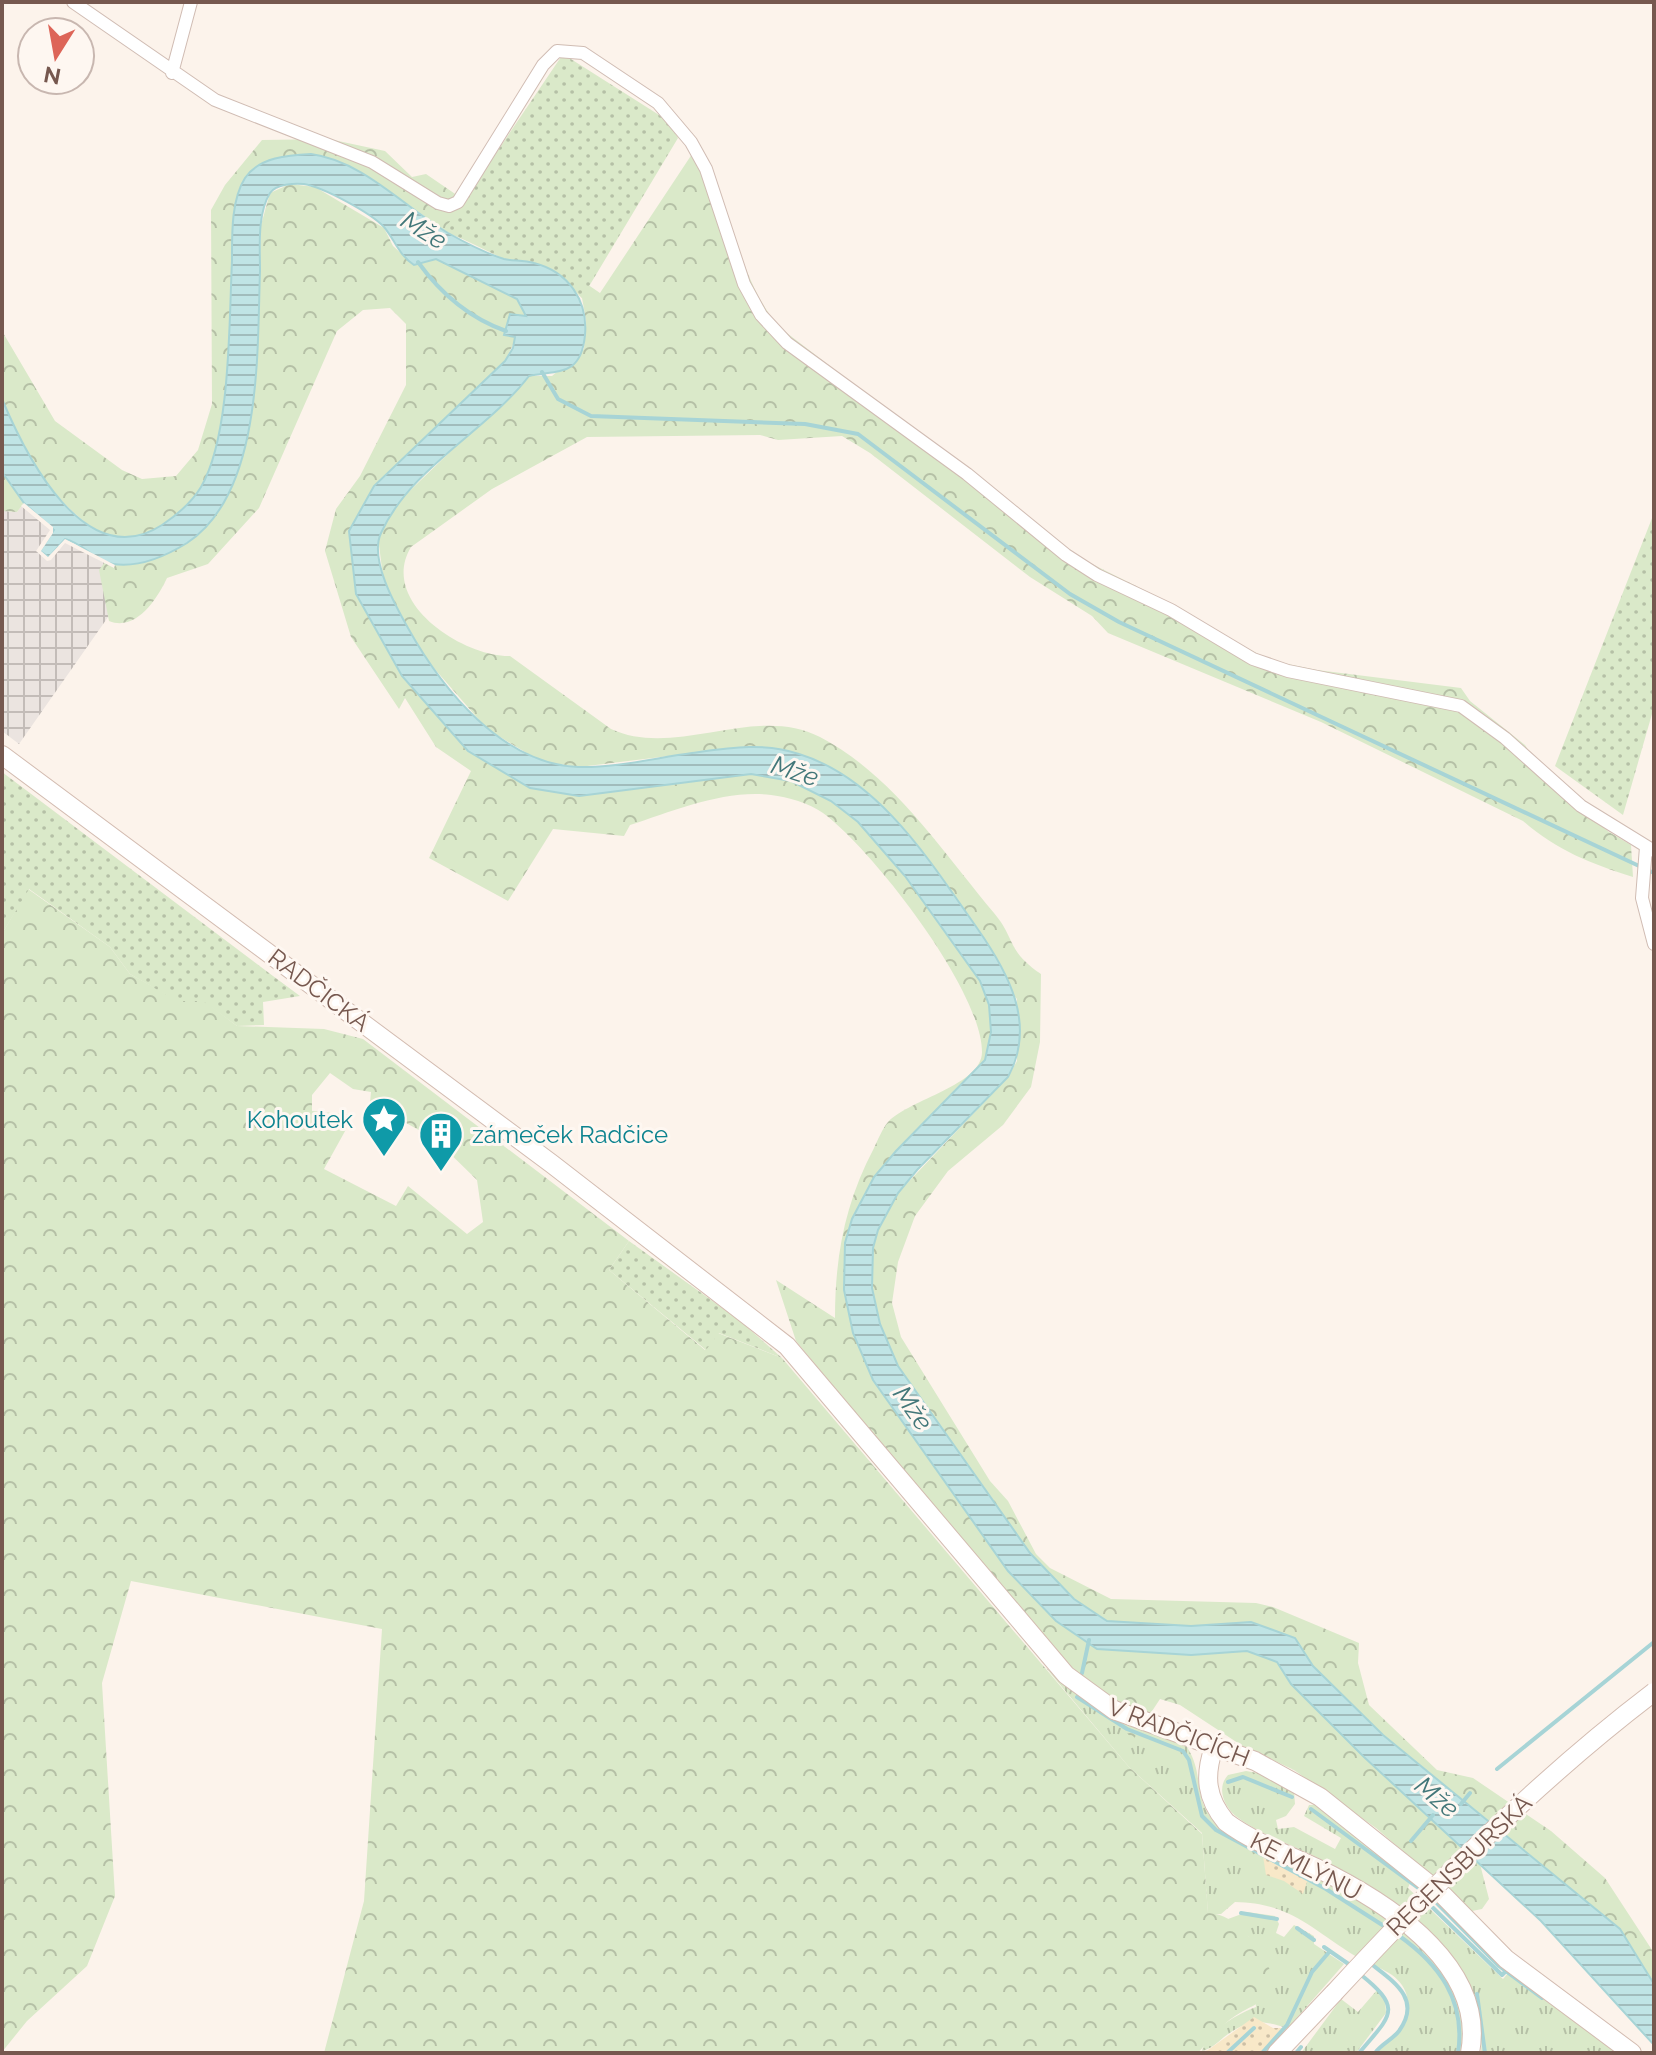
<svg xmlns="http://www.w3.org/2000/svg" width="1656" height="2055" font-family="Raleway,sans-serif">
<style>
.industrial{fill:url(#industrial-grid)}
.grass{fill:url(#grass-tufts)}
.forest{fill:url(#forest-crowns);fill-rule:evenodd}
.sand{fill:url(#sand-dots)}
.park{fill:url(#park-dots)}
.water{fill:url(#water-rules);stroke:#a7d4d6;stroke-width:2}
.pier{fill:#fcf3eb}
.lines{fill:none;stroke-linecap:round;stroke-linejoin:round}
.stream{stroke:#a7d4d6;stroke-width:4}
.street-casing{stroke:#d0bcb3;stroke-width:14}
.secondary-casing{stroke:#d3bcb1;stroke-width:20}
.street{stroke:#fff;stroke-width:12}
.secondary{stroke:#fff;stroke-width:18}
.secondary-bridge-casing{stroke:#d3bcb1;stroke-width:20;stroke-linecap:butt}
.secondary-bridge{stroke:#fff;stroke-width:18}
.labels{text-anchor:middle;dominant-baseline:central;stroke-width:6;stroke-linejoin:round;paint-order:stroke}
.street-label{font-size:24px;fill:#76584f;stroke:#fef7f1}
.culture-label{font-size:24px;fill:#0d838f;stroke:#fef7f1;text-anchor:end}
.water-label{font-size:26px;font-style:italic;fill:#427779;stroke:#fef7f1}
</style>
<defs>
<pattern id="industrial-grid" width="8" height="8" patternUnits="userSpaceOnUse" patternTransform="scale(2)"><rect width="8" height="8" fill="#ebe4e0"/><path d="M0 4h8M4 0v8" fill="none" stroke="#c3bcb8"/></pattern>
<pattern id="grass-tufts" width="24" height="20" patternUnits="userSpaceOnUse" patternTransform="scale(2)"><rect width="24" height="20" fill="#dae9c9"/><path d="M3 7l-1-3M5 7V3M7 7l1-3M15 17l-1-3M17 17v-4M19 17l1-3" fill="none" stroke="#b5c0a6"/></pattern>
<pattern id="forest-crowns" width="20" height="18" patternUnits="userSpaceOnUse" patternTransform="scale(2)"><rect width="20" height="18" fill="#dae9c9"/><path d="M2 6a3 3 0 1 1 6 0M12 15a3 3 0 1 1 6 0" fill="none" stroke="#b5c0a6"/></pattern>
<pattern id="sand-dots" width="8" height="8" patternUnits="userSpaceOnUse" patternTransform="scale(2)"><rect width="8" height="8" fill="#f8e8c8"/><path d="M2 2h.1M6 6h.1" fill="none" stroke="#cdbfa5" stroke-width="1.8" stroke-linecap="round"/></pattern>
<pattern id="park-dots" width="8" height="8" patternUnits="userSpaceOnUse" patternTransform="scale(2)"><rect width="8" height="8" fill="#dae9c9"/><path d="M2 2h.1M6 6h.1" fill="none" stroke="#b5c0a6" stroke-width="1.8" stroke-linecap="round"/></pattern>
<pattern id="water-rules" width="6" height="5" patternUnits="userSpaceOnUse" patternTransform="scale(2)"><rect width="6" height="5" fill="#c0e4e5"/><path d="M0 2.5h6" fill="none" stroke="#a1bcbc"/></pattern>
</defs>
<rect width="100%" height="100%" fill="#fcf3eb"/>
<path class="industrial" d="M 24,503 L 65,539 L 105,562 L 113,610 L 19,744 L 2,731 L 2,511 L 17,512 Z"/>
<path class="grass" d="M 1046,1668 L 1083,1699 L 1187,1747 C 1208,1780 1187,1803 1228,1834 C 1302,1870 1453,1928 1463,2022 C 1464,2032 1462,2043 1461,2053 L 1377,2053 L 1405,2024 C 1407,2014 1409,2003 1406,1993 C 1398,1971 1375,1968 1357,1957 C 1312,1930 1292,1903 1235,1902 L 1221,1914 L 1208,1914 L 1202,1833 L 1129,1767 Z
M 1246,1771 L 1258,1773 L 1294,1791 L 1295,1804 L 1286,1816 L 1276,1820 L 1278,1829 L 1294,1827 L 1335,1849 L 1341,1838 L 1304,1816 L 1309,1805 L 1317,1805 L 1412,1878 L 1408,1888 L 1503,1979 L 1510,1971 L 1619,2053 L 1481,2053 C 1490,1953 1393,1894 1314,1856 C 1290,1844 1259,1834 1237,1817 C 1224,1807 1216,1788 1228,1775 Z
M 1247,1912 L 1275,1916 L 1279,1924 L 1276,1933 L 1284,1937 L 1294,1925 L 1314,1936 L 1314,1944 L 1344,1964 L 1288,2028 C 1260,2020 1250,2018 1224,2037 C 1217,2043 1211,2049 1202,2051 C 1206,2032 1237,2014 1256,2007 L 1249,1937 L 1228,1919 Z
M 1377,1990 L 1385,1998 L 1386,2013 L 1356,2053 L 1301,2053 L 1341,1999 L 1358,2012 Z"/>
<path class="forest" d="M 329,139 L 385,151 L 412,177 L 426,174 L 600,293 L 698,145 C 733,204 735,274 779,327 L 1082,559 L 1178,607 L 1242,646 L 1273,661 L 1317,670 L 1461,688 L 1470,701 L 1525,745 L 1550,785 L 1609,832 L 1631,845 L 1633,877 C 1591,864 1556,850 1523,821 L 1321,722 L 1108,633 L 1092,616 L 1030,577 L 870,453 L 842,436 L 778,440 L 760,435 L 587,437 L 492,489 L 411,547 C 378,602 463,657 510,656 L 611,729 C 676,759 755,703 820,737 C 893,775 942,851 994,913 C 1016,939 1006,950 1041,974 L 1040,1042 L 1031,1087 L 1003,1125 L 948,1171 L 915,1216 L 898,1262 L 892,1303 L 901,1337 L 990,1481 L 1008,1501 L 1036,1554 L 1050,1568 L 1111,1599 L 1256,1603 L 1273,1607 L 1359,1643 L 1358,1663 L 1369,1705 L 1437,1770 L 1473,1778 L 1551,1831 L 1605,1878 L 1654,1953 L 1654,1984 L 1620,1929 L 1383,1735 L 1313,1666 L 1295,1638 L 1251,1622 L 1191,1626 L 1107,1621 L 1074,1599 L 1030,1553 L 898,1366 L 880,1324 L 872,1288 L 873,1248 L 878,1230 L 898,1193 L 1008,1077 L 1017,1061 L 1017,999 L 800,754 L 751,746 L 579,767 L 540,761 L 487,729 L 426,659 L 384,585 L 378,537 L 396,504 L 529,376 L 552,376 L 584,349 L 586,320 L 582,298 L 562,277 L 450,234 L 370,178 L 311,154 L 233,221 C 230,294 235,422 202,486 C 188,512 144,549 112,538 C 69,523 10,443 2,398 C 0,377 2,352 2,331 L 55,421 L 122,470 L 142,479 L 176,476 L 198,450 L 212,404 L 211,210 L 225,185 L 262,140 Z
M 290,184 L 315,187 L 384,228 L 393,246 L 414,265 L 436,259 L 517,299 L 527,316 L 505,361 L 374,486 L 349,531 L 402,676 L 579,796 L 751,774 L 791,781 L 831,801 L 858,822 L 905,876 L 980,981 L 989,1005 L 991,1032 L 985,1060 L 874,1177 L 844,1290 L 1097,1649 L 1191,1655 L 1247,1651 L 1277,1662 L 1291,1684 L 1364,1757 L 1480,1864 L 1489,1899 L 1482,1909 L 1472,1911 L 1376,1828 L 1294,1770 L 1241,1745 L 1180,1705 L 1160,1699 L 1133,1740 L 916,1488 L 796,1341 L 776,1280 L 835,1318 C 835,1256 845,1203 874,1148 C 878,1140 882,1129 888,1122 C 910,1099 982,1085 982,1052 C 982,990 872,849 823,813 C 809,803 788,797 771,795 C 726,789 673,811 630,825 L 624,836 L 553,829 L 508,901 L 429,858 L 471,771 L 436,747 L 405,698 L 399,709 L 351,637 L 325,551 L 336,509 L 360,476 L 406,385 L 406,324 L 390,308 L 363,310 L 337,331 L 259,508 L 208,564 L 167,578 C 157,599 136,632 109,621 L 99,570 L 105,562 C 133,570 170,547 196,537 L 256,377 L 261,225 L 270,193 Z
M 2,472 L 24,503 L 17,512 L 2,511 Z
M 28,889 L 110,947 L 130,974 L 177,1000 L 203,1000 L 237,1026 L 324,1029 L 363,1039 L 629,1241 L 609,1270 L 705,1350 L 718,1333 L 782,1358 L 1129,1767 L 1202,1834 L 1208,1913 C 1239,1914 1261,1950 1273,1976 C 1263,2008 1259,2000 1235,2016 C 1220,2026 1209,2040 1198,2053 L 324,2053 L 364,1901 L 382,1629 L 131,1581 L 102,1683 L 115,1896 L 87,1966 L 27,2021 L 2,2052 L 2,934 ZM 330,1073 L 353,1089 L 371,1092 L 370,1103 L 435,1139 L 477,1180 L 483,1222 L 467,1234 L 408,1186 L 396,1206 L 324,1169 L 354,1115 L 312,1111 L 312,1095 Z"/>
<path class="sand" d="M 1263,1856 L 1308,1879 L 1303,1894 L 1284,1881 L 1266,1875 Z
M 1254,2017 L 1273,2028 L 1288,2028 L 1266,2053 L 1198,2053 L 1208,2050 Z"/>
<path class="park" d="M 563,54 L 667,120 L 678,138 L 582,298 L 561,277 L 536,263 L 504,259 L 444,230 Z
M 1654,513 L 1654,707 L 1623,815 L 1555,766 Z
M 2,772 L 273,976 L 300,996 L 263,1002 L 264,1025 L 237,1026 L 203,1001 L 177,1001 L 130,974 L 110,947 L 29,889 L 2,934 Z
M 629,1241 L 739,1320 L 782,1358 L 719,1333 L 706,1350 L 609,1270 Z"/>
<path class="water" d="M 311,154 C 363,161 403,206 448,233 C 464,242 485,253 504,259 C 513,261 524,260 534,263 C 569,272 588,301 585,335 C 581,376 560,370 529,376 C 486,432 411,467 381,533 C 369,559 395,605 408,628 C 442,689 502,764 578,767 C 615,768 655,758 692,753 C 728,748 764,742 799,754 C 880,779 931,863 977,928 C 1008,972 1037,1024 1008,1077 L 917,1170 L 898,1193 L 878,1230 L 873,1248 L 872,1288 L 880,1324 L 898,1366 L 1030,1553 L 1074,1599 L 1107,1621 L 1191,1626 L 1251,1622 L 1295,1638 L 1313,1666 L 1383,1735 L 1620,1929 L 1654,1984 L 1654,2045 L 1541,1921 L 1364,1757 L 1291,1684 L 1277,1662 L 1247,1651 L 1191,1655 L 1097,1649 L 1056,1621 L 1008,1571 L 873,1380 L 853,1333 L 844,1290 L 845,1243 L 852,1219 L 874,1177 L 896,1151 L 985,1060 L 991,1032 L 989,1005 L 980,981 L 905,876 L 858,822 L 831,801 L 791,781 L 751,774 L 579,796 L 530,788 L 468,751 L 402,676 L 356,594 L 349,531 L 374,486 L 505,361 L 513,348 L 515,337 L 504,335 L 510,314 L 526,316 L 517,299 L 436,259 L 414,265 C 398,254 395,240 384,227 C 371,213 323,187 304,184 C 295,183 276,184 270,193 C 257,214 260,247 260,271 C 257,351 263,493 187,543 C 166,556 139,568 113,564 C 94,561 83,543 65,539 L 49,557 L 40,551 L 54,530 L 24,503 L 2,472 L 2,399 C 26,456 85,575 162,525 C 177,515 192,502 201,487 C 231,436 229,320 232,261 C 232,235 231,200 245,178 C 259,157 289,155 311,154 Z"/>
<path class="pier" d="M 24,503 L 53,527 L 53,533 L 41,551 L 48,557 L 65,539 L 115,565 L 114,568 L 65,543 L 51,560 L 47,561 L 36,551 L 50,530 L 21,506 Z"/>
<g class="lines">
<path class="stream" d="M 418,262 C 441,294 469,318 506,331
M 542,372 L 558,399 L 591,416 L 805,424 L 858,434 L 1070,594 L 1119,622 L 1654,873
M 1082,1673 L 1089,1640
M 1077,1697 L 1127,1729 L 1183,1751 L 1189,1760 L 1202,1816 L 1216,1830 L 1326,1889 L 1387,1928
M 1497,1769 L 1654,1642
M 1228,1782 L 1243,1777 L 1292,1797
M 1461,1804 L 1470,1793
M 1311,1809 L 1425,1893
M 1411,1841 L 1433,1815
M 1432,1898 L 1499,1966 L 1542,1998
M 1428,1903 L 1502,1975 L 1506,1971
M 1241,1913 L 1277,1919
M 1297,1928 L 1314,1940
M 1398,1935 C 1439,1964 1466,2000 1458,2053
M 1324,1947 L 1350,1965
M 1370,1963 C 1391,1980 1423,1998 1399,2031 C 1392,2040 1381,2044 1375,2053
M 1477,1994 L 1485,2053
M 1227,2053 L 1254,2028
M 1262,2053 L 1287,2025 L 1312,1972 L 1330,1951
M 1296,2053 L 1301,2047
M 1359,2053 C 1391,2015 1404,2009 1360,1974"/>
<g class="street-casing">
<path id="street" d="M 73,2 L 215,100 L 372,162 L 438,203 L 449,206 L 458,202 L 543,65 L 557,51 L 583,53 L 658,103 L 691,142 L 706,169 L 744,284 L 761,315 L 787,343 L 967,474 L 1066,555 L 1097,575 L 1171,610 L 1253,659 L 1288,671 L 1461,706 L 1505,738 L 1581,806 L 1654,851
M 172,73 L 191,2
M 1646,847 L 1642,898 L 1654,944"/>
</g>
<g class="secondary-casing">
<path id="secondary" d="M 2,755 L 552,1164 L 787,1346 L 1066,1675 L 1114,1710 L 1255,1761 L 1320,1797 L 1444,1896 L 1506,1959 L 1632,2053
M 1214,1747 C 1204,1776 1206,1798 1226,1822 C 1257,1845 1296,1857 1331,1875 C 1395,1908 1486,1969 1470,2053
M 1277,2053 L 1334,1993"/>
</g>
<use href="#street" class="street"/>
<use href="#secondary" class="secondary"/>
<g class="secondary-bridge-casing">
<path id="secondary-bridge" d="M 1334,1993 C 1434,1885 1537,1781 1654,1692"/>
</g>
<use href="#secondary-bridge" class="secondary-bridge"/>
</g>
<defs>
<g id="sight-pin" transform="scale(2.3)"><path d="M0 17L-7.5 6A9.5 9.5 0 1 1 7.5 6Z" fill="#0f9aa8" stroke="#fef7f1"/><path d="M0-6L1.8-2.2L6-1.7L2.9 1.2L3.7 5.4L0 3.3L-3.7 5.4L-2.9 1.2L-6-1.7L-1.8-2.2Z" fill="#fff"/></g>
<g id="building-pin" transform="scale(2.3)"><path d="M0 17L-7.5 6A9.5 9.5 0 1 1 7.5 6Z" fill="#0f9aa8" stroke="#fef7f1"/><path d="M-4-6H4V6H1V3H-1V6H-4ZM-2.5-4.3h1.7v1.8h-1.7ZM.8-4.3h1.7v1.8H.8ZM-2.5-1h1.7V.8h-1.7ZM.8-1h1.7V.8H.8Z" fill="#fff"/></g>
</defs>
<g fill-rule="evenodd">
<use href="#sight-pin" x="384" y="1119"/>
<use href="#building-pin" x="441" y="1134"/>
</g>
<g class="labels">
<g class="street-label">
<text transform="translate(319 990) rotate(37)">RADČICKÁ</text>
<text transform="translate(1179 1732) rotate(21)">V RADČICÍCH</text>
<text transform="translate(1459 1865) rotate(-44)">REGENSBURSKÁ</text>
<text transform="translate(1306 1866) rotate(27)">KE MLÝNU</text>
</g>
<g class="culture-label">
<text x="353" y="1119">Kohoutek</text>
<text x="472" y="1134" text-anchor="start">zámeček Radčice</text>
</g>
<g class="water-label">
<text transform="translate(424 230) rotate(32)">Mže</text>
<text transform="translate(795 771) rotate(18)">Mže</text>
<text transform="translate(913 1408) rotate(55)">Mže</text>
<text transform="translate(1437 1797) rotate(40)">Mže</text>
</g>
</g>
<rect width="1656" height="2055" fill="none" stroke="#76584f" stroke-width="8"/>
<g transform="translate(56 56) rotate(191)"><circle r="38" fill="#fef7f1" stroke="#c8b7b0" stroke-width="2"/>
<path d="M0-6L14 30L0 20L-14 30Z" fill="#dd6558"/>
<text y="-12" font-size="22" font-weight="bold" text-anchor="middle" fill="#76584f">N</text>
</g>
</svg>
